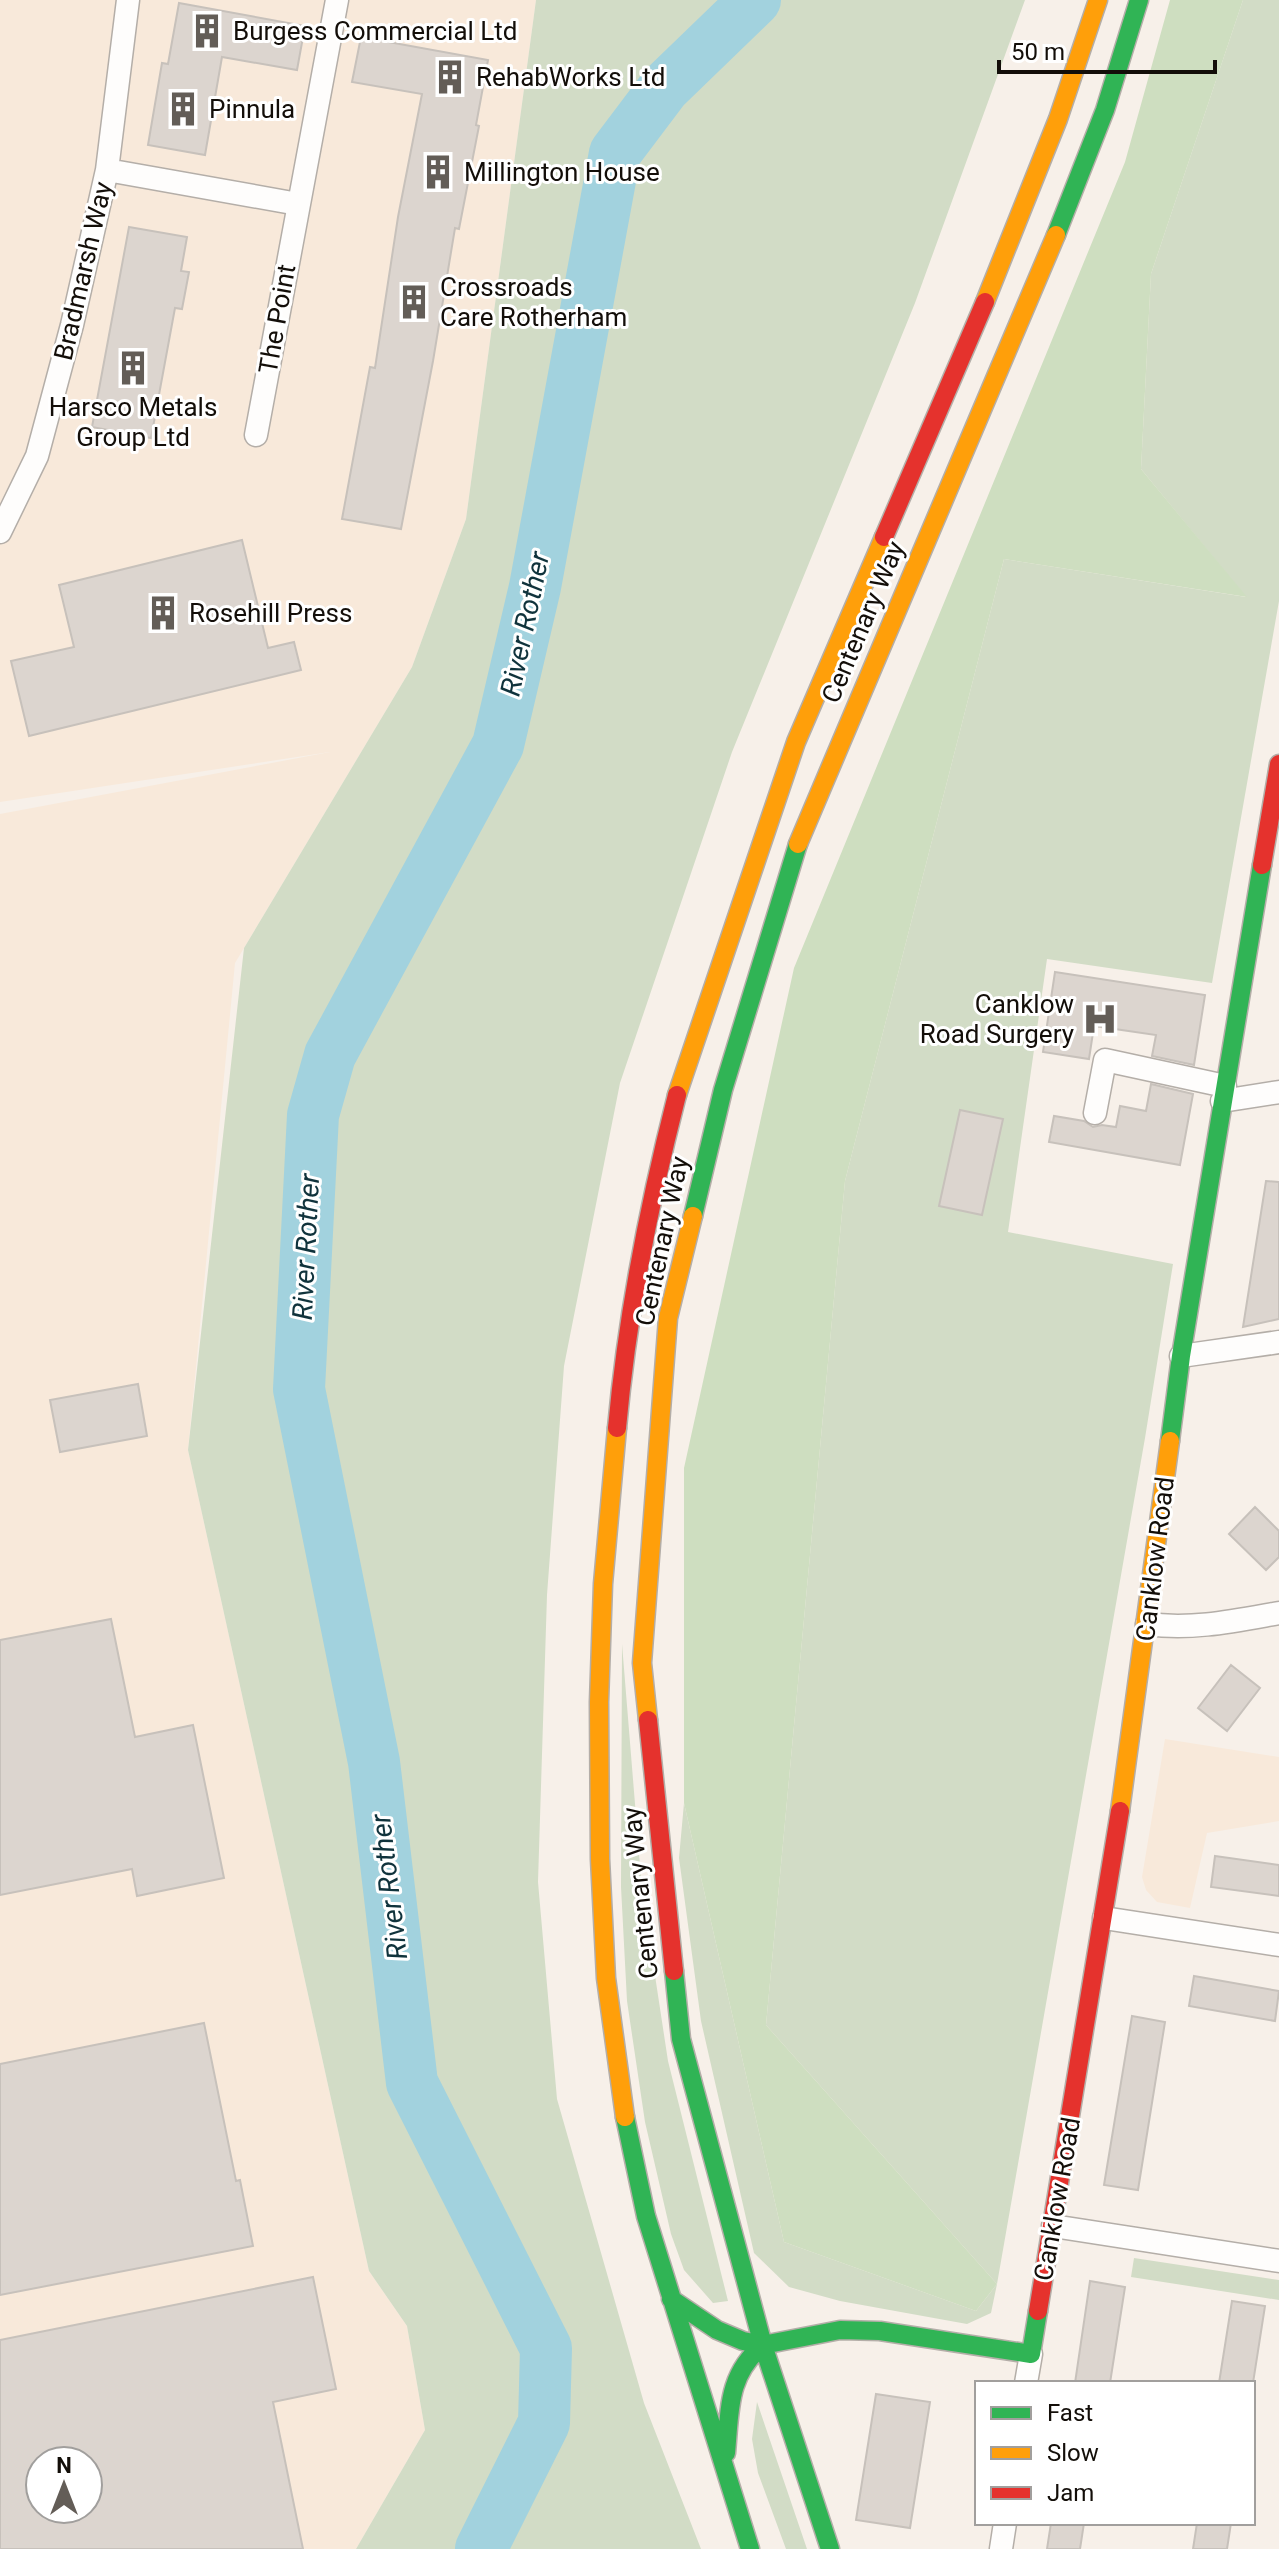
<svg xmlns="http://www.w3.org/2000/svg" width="1279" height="2549" font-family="Roboto,sans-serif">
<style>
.built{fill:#f8e9da;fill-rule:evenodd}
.green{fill:#d2dcc6}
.forest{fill:#cedec0}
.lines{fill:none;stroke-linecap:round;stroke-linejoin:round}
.river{stroke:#a2d2de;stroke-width:52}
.building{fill:#dcd5cf;stroke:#c7c1bb;stroke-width:2;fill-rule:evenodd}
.street-casing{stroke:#b4aea8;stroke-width:25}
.fast-casing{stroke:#b4aea8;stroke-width:21}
.slow-casing{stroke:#b4aea8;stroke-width:21}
.jam-casing{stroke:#b4aea8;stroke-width:21}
.street{stroke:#fefdfc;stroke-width:22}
.fast{stroke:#30b455;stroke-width:18}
.slow{stroke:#ff9f0a;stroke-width:18}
.jam{stroke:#e5322d;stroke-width:18}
.labels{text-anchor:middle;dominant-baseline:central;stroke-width:6;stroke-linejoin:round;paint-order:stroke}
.poi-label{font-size:26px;fill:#130e09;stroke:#fff;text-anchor:start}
.street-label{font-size:26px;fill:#130e09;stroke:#fff}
.water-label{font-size:28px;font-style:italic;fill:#10333c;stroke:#fff}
</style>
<rect width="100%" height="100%" fill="#f7f0e9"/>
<path class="built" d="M 0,0 L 536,0 L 466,519 L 412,667 L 235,963 L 188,1450 L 369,2271 L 407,2326 L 425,2430 L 356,2549 L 0,2549 L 0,814 L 330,752 L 0,802 ZM 40,2461 L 88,2461 L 88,2509 L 40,2509 Z
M 1165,1739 L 1279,1757 L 1279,1821 L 1207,1833 L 1190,1908 L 1157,1902 L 1146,1890 L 1142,1877 Z"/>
<path class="green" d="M 536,0 L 1025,0 L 915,303 L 732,752 L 620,1083 L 564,1366 L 547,1595 L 538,1882 L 557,2099 L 644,2403 L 701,2549 L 356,2549 L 425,2430 L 407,2326 L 369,2271 L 188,1450 L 244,948 L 412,667 L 466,519 Z
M 1243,0 L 1279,0 L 1279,601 L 1212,983 L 1047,959 L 1008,1232 L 1173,1264 L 1145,1438 L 997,2284 L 991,2313 L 967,2324 L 840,2301 L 789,2287 L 754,2253 L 701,2021 L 679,1858 L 684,1803 L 784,2242 L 976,2311 L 997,2284 L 766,2025 L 845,1181 L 1004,559 L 1246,597 L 1141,469 L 1151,274 Z
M 622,1644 L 642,1890 L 668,2061 L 728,2301 L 713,2303 L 684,2270 L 671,2234 L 645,2122 L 627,2001 L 621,1887 Z
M 1134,2258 L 1279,2280 L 1279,2300 L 1131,2277 Z
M 757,2402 L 807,2549 L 786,2549 L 758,2473 L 752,2439 Z"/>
<path class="forest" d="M 1170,0 L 1243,0 L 1151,274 L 1141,469 L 1247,597 L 1004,559 L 845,1181 L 766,2025 L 997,2284 L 976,2311 L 784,2242 L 684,1803 L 684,1468 L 794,968 L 1125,162 Z"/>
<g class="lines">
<path class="river" d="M 481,2549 L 544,2423 L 546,2348 L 412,2083 L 374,1762 L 299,1389 L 313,1115 L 330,1055 L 498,745 L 535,587 L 615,153 L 664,88 L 755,0"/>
</g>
<path class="building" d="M 179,3 L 305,26 L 297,70 L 222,57 L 205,155 L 148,145 L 162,63 L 168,64 Z
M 361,37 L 488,60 L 476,125 L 479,126 L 459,229 L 455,228 L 433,361 L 401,529 L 342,519 L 370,367 L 375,368 L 398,217 L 422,94 L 352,82 Z
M 129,227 L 187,237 L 181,271 L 189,272 L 182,309 L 175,308 L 151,438 L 92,427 Z
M 242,540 L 268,648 L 294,642 L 301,670 L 29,736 L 11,661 L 74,647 L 59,585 Z
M 1055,972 L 1205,995 L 1194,1065 L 1152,1056 L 1156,1035 L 1094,1026 L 1089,1059 L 1043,1052 Z
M 1151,1084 L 1193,1094 L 1180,1165 L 1049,1142 L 1054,1116 L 1084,1121 L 1093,1127 L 1102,1125 L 1116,1127 L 1120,1106 L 1146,1111 Z
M 960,1110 L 1003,1119 L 982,1215 L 939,1206 Z
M 1266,1181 L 1279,1182 L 1279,1319 L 1243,1327 Z
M 138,1384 L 147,1436 L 60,1452 L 50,1400 Z
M 1255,1507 L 1279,1531 L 1279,1557 L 1266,1570 L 1229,1534 Z
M 111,1619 L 135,1737 L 193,1725 L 224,1878 L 137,1896 L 132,1869 L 0,1895 L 0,1640 Z
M 1231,1665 L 1260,1688 L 1227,1731 L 1198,1708 Z
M 1215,1856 L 1279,1865 L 1279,1896 L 1211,1887 Z
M 1194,1976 L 1279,1991 L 1275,2021 L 1189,2006 Z
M 1132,2016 L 1165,2022 L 1138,2190 L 1104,2185 Z
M 204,2023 L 236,2181 L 240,2180 L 253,2246 L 0,2295 L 0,2064 Z
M 313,2277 L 336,2389 L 273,2402 L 303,2549 L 0,2549 L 0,2340 ZM 40,2461 L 88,2461 L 88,2509 L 40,2509 Z
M 1090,2281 L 1125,2287 L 1110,2383 L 1075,2383 Z
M 1232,2301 L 1265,2306 L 1253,2383 L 1219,2383 Z
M 876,2394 L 930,2402 L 910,2528 L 856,2520 Z
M 1051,2523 L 1084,2523 L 1080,2549 L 1047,2549 Z
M 1197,2523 L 1231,2523 L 1227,2549 L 1193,2549 Z"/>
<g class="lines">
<g class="street-casing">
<path id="street" d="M 107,170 L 298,204
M 256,435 L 337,0
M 0,532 L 37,456 L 72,325 L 107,170 L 128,0
M 1222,1101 L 1279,1092
M 1095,1113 L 1105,1060 L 1225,1086
M 1181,1356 L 1279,1342
M 1147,1624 C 1193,1630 1234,1621 1279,1613
M 1104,1918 L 1279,1945
M 1053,2226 L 1279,2261
M 1026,2383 L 1031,2354
M 1001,2549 L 1005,2523"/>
</g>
<g class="fast-casing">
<path id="fast" d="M 1056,235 L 1105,110 L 1139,0
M 693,1216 L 723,1090 L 798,844
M 1170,1441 L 1181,1356 L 1262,865
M 674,1971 L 681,2039 L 763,2345 L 830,2549
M 625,2117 L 646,2216 L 750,2549
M 671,2299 L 717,2330 L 743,2341 L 763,2345 L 840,2330 L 880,2331 L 1031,2354 L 1038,2311
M 726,2453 C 730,2410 727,2375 763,2345"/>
</g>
<g class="slow-casing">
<path id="slow" d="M 985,302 L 1058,119 L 1098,0
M 798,844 L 1056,235
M 677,1095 L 796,742 L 884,537
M 617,1428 L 603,1584 L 599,1702 L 600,1859 L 606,1978 L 625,2117
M 648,1720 L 642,1663 L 668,1318 L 693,1216
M 1120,1811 L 1170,1441"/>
</g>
<g class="jam-casing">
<path id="jam" d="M 884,537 L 985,302
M 1262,865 L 1279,764
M 617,1428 C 627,1316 649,1204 677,1095
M 648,1720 L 674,1971
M 1038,2311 L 1120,1811"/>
</g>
<use href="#street" class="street"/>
<use href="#fast" class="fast"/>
<use href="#slow" class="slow"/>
<use href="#jam" class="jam"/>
</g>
<defs>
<g id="building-bare" transform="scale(2.76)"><path d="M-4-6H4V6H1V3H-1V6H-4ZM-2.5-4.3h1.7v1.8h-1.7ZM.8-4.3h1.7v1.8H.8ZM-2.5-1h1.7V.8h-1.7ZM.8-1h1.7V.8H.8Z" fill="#635d57" stroke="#fff" stroke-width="2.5" paint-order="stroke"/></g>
<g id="hospital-bare" transform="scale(2.76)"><path d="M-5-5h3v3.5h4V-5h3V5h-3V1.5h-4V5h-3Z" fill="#635d57" stroke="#fff" stroke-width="2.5" paint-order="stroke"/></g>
</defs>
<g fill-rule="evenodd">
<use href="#building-bare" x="207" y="31"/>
<use href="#building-bare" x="450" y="77"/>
<use href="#building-bare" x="183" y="109"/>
<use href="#building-bare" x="438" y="172"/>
<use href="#building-bare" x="414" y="302"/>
<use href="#building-bare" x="133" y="368"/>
<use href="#building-bare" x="163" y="613"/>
<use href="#hospital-bare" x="1100" y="1019"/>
</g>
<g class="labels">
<g class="poi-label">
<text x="233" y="31">Burgess Commercial Ltd</text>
<text x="476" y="77">RehabWorks Ltd</text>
<text x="209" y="109">Pinnula</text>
<text x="464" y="172">Millington House</text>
<text x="440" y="287">Crossroads<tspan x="440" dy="30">Care Rotherham</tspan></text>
<text x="133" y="407" text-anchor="middle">Harsco Metals<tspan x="133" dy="30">Group Ltd</tspan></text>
<text x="189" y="613">Rosehill Press</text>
<text x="1074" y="1004" text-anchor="end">Canklow<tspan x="1074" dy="30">Road Surgery</tspan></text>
</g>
<g class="street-label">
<text transform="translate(83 271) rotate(-77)">Bradmarsh Way</text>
<text transform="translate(277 319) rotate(-80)">The Point</text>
<text transform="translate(863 622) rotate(-67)">Centenary Way</text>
<text transform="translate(662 1241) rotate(-78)">Centenary Way</text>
<text transform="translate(1155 1559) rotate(-83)">Canklow Road</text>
<text transform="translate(640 1893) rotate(-96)">Centenary Way</text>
<text transform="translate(1057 2199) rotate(-80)">Canklow Road</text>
</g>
<g class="water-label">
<text transform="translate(525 624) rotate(-78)">River Rother</text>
<text transform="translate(306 1247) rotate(-87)">River Rother</text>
<text transform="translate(389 1887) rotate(-97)">River Rother</text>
</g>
</g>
<rect x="975" y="2381" width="280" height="144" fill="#ffffff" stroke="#a19f9d" stroke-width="2"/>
<rect x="991" y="2407" width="40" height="12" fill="#30b455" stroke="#a19f9d" stroke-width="2"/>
<text x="1047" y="2421" font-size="24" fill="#130e09">Fast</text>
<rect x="991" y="2447" width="40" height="12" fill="#ff9f0a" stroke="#a19f9d" stroke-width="2"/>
<text x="1047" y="2461" font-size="24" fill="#130e09">Slow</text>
<rect x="991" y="2487" width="40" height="12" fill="#e5322d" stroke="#a19f9d" stroke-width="2"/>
<text x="1047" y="2501" font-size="24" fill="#130e09">Jam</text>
<g transform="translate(64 2485)"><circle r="38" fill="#ffffff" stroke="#a19f9d" stroke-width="2"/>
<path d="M0-6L14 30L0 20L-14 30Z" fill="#635d57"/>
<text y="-12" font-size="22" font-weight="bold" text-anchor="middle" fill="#130e09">N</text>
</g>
<path d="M999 60v12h216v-12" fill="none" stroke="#130e09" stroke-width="4"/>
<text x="1011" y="60" font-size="24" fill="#130e09" stroke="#ffffff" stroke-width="6" paint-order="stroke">50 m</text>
</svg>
